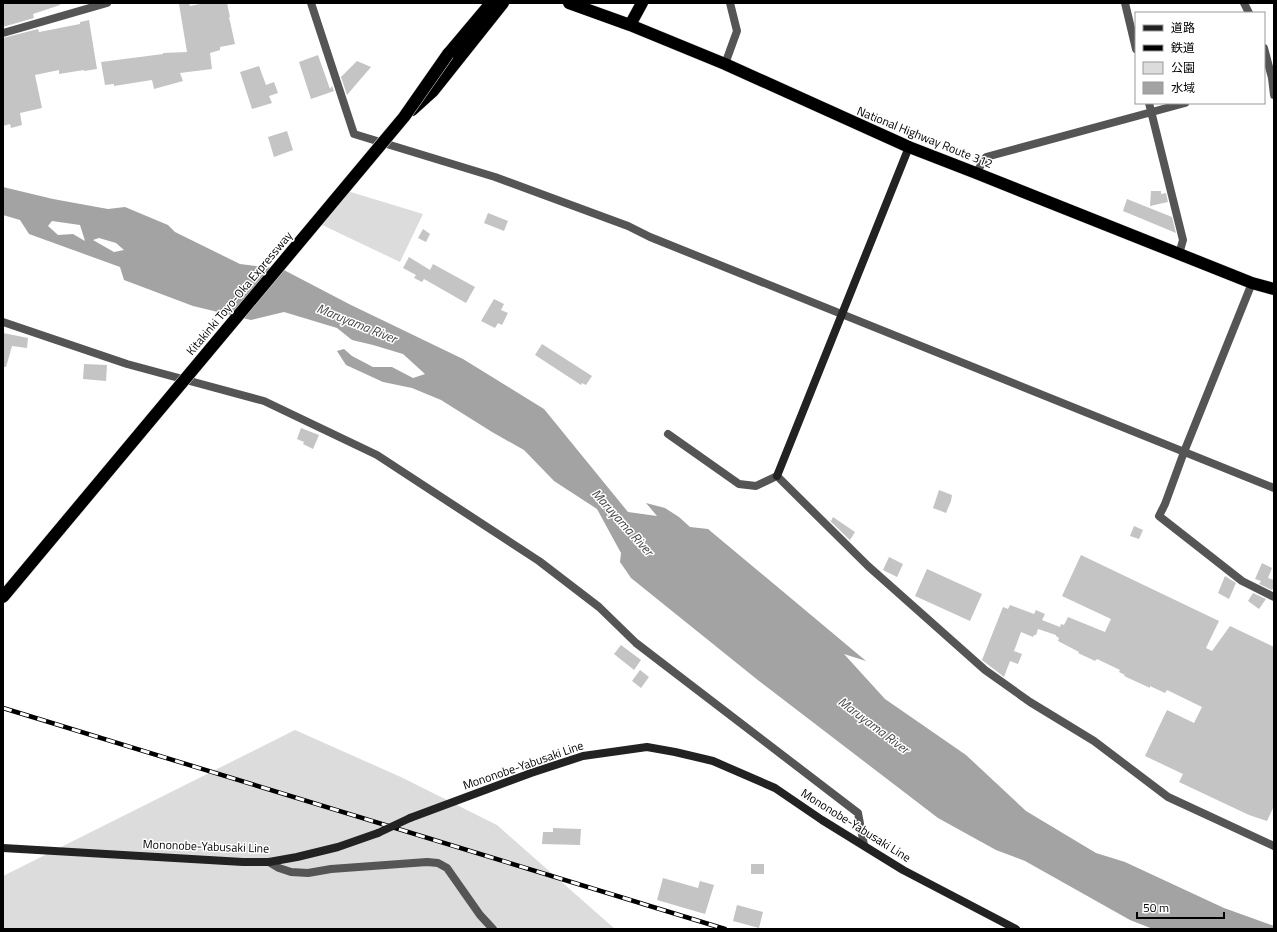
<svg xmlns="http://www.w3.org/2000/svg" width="1277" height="932" font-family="'Titillium Web','Noto Sans JP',sans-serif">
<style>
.green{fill:#dcdcdc}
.water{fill:#a3a3a3;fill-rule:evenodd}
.building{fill:#c4c4c4}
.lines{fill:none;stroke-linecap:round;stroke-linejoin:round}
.highway-casing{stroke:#dbdbdb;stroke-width:13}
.street{stroke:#555;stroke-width:8}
.secondary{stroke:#222;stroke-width:8}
.highway{stroke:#000;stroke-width:12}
.rail-casing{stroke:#000;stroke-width:4.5}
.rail{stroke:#fff;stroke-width:3;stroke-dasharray:9;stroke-linecap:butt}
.highway-bridge-casing{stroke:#dbdbdb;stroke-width:13;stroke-linecap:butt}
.secondary-bridge{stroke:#222;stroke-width:8}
.highway-bridge{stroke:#000;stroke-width:12}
.labels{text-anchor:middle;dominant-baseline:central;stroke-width:3;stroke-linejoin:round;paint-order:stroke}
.street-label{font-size:12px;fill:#000;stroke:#fff}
.water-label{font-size:13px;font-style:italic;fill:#444;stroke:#fff}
</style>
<rect width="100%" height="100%" fill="#fff"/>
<path class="green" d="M 344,190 L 423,214 L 400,262 L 318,223 Z
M 295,730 L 403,778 L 497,825 L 615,929 L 3,929 L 3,876 Z"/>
<path class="water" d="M 3,187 L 53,199 L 108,209 L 125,207 L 168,225 L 175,232 L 240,264 L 282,269 L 349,304 L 463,359 L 544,409 L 628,512 L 657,516 L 646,503 L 665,508 L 679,517 L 690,527 L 708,529 L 866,661 L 844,654 L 885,699 L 966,755 L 1026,811 L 1096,853 L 1125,862 L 1224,908 L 1274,926 L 1274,929 L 1153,929 L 1130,920 L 1025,861 L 996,850 L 938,818 L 759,681 L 631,578 L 620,562 L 621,553 L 597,509 L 554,481 L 524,450 L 492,432 L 441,400 L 412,388 L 383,382 L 346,365 L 337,351 L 344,349 L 352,356 L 373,367 L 392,367 L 413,378 L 425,374 L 403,354 L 373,345 L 352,340 L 337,328 L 284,312 L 251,320 L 193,306 L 124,280 L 120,267 L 29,234 L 20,220 L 3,215 ZM 52,221 L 80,225 L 85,241 L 73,234 L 58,235 L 48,226 ZM 99,238 L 116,243 L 124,250 L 114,252 L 93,240 Z"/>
<path class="building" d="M 3,3 L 60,3 L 60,5 L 33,14 L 34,18 L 3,27 Z
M 189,3 L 190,6 L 205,3 L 227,3 L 230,17 L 229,17 L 235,44 L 220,47 L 220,50 L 210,53 L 212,69 L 180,73 L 183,81 L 154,89 L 152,80 L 114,86 L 114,84 L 105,85 L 101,62 L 163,54 L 163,53 L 187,52 L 179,4 Z
M 89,20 L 97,69 L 84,71 L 84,70 L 59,74 L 59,70 L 35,75 L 42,108 L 20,113 L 22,125 L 11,128 L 10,124 L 3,126 L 3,38 L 38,29 L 39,32 L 80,24 L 80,22 Z
M 318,55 L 330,89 L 332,86 L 334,91 L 311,99 L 299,62 Z
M 357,61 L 371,67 L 347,95 L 341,77 Z
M 259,66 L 266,85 L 274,82 L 278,93 L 269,96 L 272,103 L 252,109 L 240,72 Z
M 287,131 L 293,150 L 274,157 L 268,137 Z
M 1151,191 L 1161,191 L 1161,194 L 1166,193 L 1168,202 L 1150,206 Z
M 1127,199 L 1172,217 L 1176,233 L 1123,211 Z
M 488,213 L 508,221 L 504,231 L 484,223 Z
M 423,229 L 430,234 L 426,242 L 418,238 Z
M 409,257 L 430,270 L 433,264 L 475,287 L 466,303 L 424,279 L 422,282 L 414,278 L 416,275 L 403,268 Z
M 494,299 L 504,304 L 501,310 L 508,313 L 502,325 L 498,323 L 495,328 L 481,321 Z
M 3,333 L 28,338 L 27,348 L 12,346 L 6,367 L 3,367 Z
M 542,344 L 592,376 L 586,385 L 582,383 L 581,385 L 535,355 Z
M 84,364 L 107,365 L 106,381 L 83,379 Z
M 301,428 L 319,435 L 313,449 L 303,444 L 304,442 L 297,439 Z
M 939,490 L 952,495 L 951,501 L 946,513 L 933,508 Z
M 833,517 L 855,532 L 850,540 L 827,518 L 831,521 Z
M 1134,526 L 1143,530 L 1139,539 L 1130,536 Z
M 1081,555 L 1219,621 L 1206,648 L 1212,651 L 1230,626 L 1274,647 L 1274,806 L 1267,821 L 1249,815 L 1179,782 L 1183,774 L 1145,756 L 1167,710 L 1194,723 L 1202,707 L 1167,690 L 1165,693 L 1150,686 L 1150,688 L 1124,676 L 1125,675 L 1119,672 L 1120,670 L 1097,659 L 1095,661 L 1078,653 L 1079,652 L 1058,641 L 1059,638 L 1056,636 L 1056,635 L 1038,629 L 1036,635 L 1034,635 L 1033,637 L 1021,632 L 1014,651 L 1022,654 L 1018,664 L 1010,661 L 1004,677 L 982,660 L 1003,607 L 1008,609 L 1010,605 L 1034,614 L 1036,610 L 1045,614 L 1042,620 L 1060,627 L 1061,624 L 1064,625 L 1068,617 L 1105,632 L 1111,619 L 1062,596 Z
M 889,557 L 903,564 L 897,577 L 883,570 Z
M 1262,563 L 1272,568 L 1268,578 L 1274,580 L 1274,587 L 1272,590 L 1259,584 L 1261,581 L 1255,579 Z
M 927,569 L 982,594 L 970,621 L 915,596 Z
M 1225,576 L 1236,583 L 1229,599 L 1218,593 Z
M 1253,593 L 1266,599 L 1259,609 L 1248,601 Z
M 621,645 L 641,660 L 634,670 L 614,654 Z
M 640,670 L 649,677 L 641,688 L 632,681 Z
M 553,828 L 581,829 L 580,845 L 542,844 L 543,832 L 553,832 Z
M 751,864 L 764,864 L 764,874 L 751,874 Z
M 663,878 L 698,888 L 700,881 L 714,885 L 705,914 L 657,900 Z
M 737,905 L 763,912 L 759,928 L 733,921 Z"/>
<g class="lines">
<g class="highway-casing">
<path id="highway" d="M 569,3 L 630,25 L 725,64 L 909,147 L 976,173 L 1252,283 L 1274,289
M 630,25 L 642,3
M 448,54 L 491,3
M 412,110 L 433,91 L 503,3"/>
</g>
<path class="street" d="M 311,3 L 354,134 L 495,177 L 628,226 L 650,237 L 1274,488
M 1125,3 L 1136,49
M 1244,3 L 1249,13
M 3,33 L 107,3
M 1264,48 L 1272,78 L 1274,95
M 725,64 L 737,31 L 730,3
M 1149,103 L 1183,240 L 1179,254
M 976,173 L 986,157 L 1185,103
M 1252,283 L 1184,452 L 1165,504 L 1159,516 L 1242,581 L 1274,597
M 3,322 L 127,364 L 264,401 L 377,455 L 539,561 L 599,607 L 636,643 L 858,813 L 864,845
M 668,434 L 739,484 L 756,486 L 777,476 L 868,566 L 985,670 L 1030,702 L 1094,741 L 1168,797 L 1274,846
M 269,862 L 279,868 L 291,872 L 308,873 L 331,869 L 427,862 L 438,863 L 447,868 L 480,915 L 493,929"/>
<path class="secondary" d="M 777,476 L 909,147
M 410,818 L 531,773 L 583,756 L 647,747 L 675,752 L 713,761 L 775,788 L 822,820 L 903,870 L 1016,929
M 3,848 L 243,862 L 269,862 L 297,857 L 338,847 L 378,833"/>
<use href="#highway" class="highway"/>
<g class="rail-casing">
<path id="rail" d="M 3,708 L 725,929"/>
</g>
<use href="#rail" class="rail"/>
<g class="highway-bridge-casing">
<path id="highway-bridge" d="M 3,597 L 404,117 L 448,54"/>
</g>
<path class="secondary-bridge" d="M 378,833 L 410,818"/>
<use href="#highway-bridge" class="highway-bridge"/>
</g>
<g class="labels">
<g class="street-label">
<text transform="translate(925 137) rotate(22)">National Highway Route 312</text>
<text transform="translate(239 293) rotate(-50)">Kitakinki Toyo-Oka Expressway</text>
<text transform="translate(523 765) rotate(-19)">Mononobe-Yabusaki Line</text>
<text transform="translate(856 825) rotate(32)">Mononobe-Yabusaki Line</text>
<text transform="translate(206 846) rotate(2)">Mononobe-Yabusaki Line</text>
</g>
<g class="water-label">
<text transform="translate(357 323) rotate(22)">Maruyama River</text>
<text transform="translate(623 522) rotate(48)">Maruyama River</text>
<text transform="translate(874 725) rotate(37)">Maruyama River</text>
</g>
</g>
<rect width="1277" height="932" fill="none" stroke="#000000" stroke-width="8"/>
<rect x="1135" y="12" width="130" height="92" fill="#ffffff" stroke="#999999"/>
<rect x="1143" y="25" width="20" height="6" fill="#222222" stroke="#999999"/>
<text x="1171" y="32" font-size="12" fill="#000000">道路</text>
<rect x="1143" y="45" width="20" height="6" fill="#000000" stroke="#999999"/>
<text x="1171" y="52" font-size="12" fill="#000000">鉄道</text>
<rect x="1143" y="62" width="20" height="12" fill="#dcdcdc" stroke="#999999"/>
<text x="1171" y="72" font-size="12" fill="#000000">公園</text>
<rect x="1143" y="82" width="20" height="12" fill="#a3a3a3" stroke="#999999"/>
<text x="1171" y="92" font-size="12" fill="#000000">水域</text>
<path d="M1137 912v6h87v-6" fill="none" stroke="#000000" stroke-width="2"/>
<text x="1143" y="912" font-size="12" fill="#000000" stroke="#ffffff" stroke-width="3" paint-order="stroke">50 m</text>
</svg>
